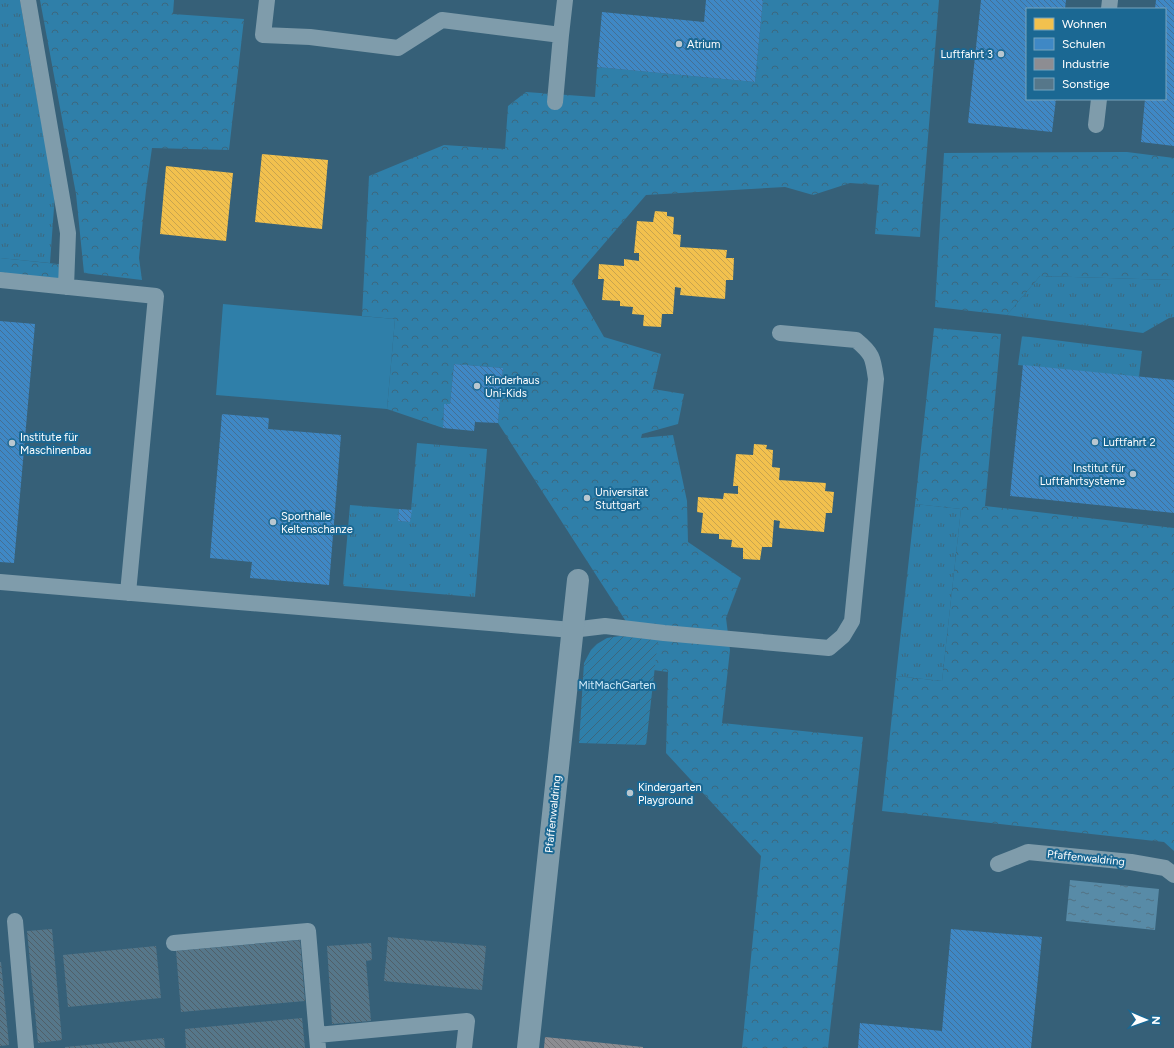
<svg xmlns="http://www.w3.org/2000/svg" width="1174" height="1048" font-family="Figtree,sans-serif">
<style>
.grass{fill:url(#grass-tufts)}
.forest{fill:url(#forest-crowns)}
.garden{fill:url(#garden-furrows)}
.pitch{fill:#2f7fa9}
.water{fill:url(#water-ripples)}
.homes{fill:url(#homes-back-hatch)}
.schools{fill:url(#schools-back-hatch)}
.industry{fill:url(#industry-back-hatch)}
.building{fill:url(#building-back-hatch)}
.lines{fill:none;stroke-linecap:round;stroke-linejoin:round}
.service{stroke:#7f9cab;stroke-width:16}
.minor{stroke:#7f9cab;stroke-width:22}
.poi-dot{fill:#b9c7d0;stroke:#1b6893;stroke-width:1.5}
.labels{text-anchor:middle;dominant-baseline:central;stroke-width:4;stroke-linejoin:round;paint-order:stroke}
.poi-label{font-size:11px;fill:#fff;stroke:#1b6893;text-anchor:start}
.park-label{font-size:11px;fill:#d3edfb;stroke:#1b6893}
.street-label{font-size:11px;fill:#fff;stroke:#1b6893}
</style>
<defs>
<pattern id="grass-tufts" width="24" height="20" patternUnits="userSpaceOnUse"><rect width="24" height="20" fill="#2f7fa9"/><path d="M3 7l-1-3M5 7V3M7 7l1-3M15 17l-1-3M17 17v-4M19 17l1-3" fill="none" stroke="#3c687f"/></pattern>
<pattern id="forest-crowns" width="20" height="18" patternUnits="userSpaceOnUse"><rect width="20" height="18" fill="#2f7fa9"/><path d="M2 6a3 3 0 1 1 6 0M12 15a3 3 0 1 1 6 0" fill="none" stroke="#3c687f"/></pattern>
<pattern id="garden-furrows" width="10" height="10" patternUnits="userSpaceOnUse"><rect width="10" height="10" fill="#2f7fa9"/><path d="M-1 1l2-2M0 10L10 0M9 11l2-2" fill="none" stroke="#3c687f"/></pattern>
<pattern id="water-ripples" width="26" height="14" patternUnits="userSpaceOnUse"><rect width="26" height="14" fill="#588ba7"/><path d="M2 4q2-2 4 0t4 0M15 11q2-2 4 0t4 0" fill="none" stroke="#537283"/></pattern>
<pattern id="homes-back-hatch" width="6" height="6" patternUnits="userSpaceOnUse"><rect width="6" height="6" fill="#f2c14e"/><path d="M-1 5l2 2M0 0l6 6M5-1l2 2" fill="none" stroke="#c8a44e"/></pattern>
<pattern id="schools-back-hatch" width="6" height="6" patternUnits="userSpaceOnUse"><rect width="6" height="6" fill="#3f88c5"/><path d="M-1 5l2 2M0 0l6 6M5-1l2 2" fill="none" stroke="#447095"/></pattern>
<pattern id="industry-back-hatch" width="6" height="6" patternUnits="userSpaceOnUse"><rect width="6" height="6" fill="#8d8d92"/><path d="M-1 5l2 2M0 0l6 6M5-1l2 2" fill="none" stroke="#76767a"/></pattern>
<pattern id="building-back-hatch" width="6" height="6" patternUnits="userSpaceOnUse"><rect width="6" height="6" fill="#56778a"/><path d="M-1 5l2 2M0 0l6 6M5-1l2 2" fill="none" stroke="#505f68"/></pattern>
</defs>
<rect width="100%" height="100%" fill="#366078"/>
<path class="grass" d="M 0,0 L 20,0 L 30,60 L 55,194 L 50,263 L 0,258 Z
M 1040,276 L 1174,280 L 1174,317 L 1169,318 L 1143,333 L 1007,315 Z
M 1022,336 L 1142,351 L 1139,377 L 1018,365 Z
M 417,443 L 487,449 L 475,597 L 343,586 L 350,505 L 399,509 L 398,521 L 410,522 Z
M 915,504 L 961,509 L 942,681 L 896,676 Z"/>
<path class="forest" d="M 40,0 L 174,0 L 173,14 L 244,19 L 229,150 L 152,148 L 146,190 L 139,258 L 142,280 L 84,273 L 76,194 Z
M 763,0 L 939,0 L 920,237 L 875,234 L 879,185 L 850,183 L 813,195 L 785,187 L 646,195 L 572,281 L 604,337 L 661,354 L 653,389 L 684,394 L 678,424 L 642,434 L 641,438 L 673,435 L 687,501 L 688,542 L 741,578 L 726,618 L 730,650 L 722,723 L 863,737 L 828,1048 L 742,1048 L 761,856 L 666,753 L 668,672 L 624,666 L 627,623 L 498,423 L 503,368 L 454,364 L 450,404 L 444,404 L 443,428 L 387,409 L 395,319 L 362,316 L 369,176 L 444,145 L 505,149 L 508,106 L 526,92 L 595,97 L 597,67 L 755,82 Z
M 1127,152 L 1174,158 L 1174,280 L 1040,276 L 1007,315 L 935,307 L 944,153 Z
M 0,258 L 67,265 L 66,287 L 0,278 Z
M 934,328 L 1001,334 L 985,506 L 1174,528 L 1174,851 L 1164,842 L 882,811 L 896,676 L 942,681 L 961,509 L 915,504 Z"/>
<path class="garden" d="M 620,636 L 658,640 L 646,745 L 579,743 L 584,663 L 591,650 L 597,644 L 607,638 Z"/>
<path class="pitch" d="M 223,304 L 395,319 L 387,409 L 216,395 Z"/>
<path class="water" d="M 1070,880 L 1159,889 L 1155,930 L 1066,921 Z"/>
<path class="homes" d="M 262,154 L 328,160 L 322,229 L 255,222 Z
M 166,166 L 233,173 L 226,241 L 160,234 Z
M 655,211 L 667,212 L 667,216 L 674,217 L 673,234 L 681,235 L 680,247 L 727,250 L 726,258 L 734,258 L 733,280 L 726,280 L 725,299 L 680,295 L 681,288 L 675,287 L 673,314 L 662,314 L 661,327 L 643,326 L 644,315 L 632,314 L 633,307 L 620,306 L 620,301 L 602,300 L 604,279 L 598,279 L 599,264 L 624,266 L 624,259 L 639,261 L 639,253 L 634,253 L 637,221 L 653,222 Z
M 754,444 L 767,445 L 766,449 L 773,450 L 772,467 L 780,468 L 779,480 L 826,483 L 825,491 L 834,492 L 832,513 L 826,513 L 824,532 L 779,528 L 780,521 L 774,520 L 772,547 L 762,547 L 760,560 L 743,559 L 743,548 L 731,547 L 732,540 L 719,539 L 719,534 L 701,533 L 703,513 L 697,512 L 698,497 L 723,499 L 724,493 L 738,494 L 738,486 L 733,486 L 736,454 L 753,455 Z"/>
<path class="schools" d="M 706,0 L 763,0 L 755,82 L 597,67 L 602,12 L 704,22 Z
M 981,0 L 1066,0 L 1065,9 L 1027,9 L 1027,99 L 1056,99 L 1052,132 L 968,123 Z
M 1156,0 L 1174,0 L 1174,146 L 1141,142 L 1145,99 L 1165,99 L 1165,9 L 1155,9 Z
M 0,321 L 35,324 L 14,563 L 0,562 Z
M 454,364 L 503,368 L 498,423 L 475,422 L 474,431 L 443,428 L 444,404 L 450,404 Z
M 1023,365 L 1174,380 L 1174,513 L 1010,496 Z
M 222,414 L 269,418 L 268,429 L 341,435 L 329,585 L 250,578 L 252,562 L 210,558 Z
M 399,509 L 412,510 L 410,522 L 398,521 Z
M 951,929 L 1042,937 L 1031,1048 L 858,1048 L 860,1023 L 942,1031 Z"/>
<path class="industry" d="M 545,1037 L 643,1047 L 643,1048 L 544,1048 Z"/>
<path class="building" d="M 52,929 L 62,1040 L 38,1043 L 27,931 Z
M 388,937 L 486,946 L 482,990 L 384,981 Z
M 300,940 L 305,1001 L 181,1012 L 176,951 Z
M 371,943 L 372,960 L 366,961 L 371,1021 L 332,1024 L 327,946 Z
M 156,946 L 161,998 L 68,1007 L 63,955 Z
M 0,962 L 1,962 L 9,1045 L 0,1046 Z
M 302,1018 L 305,1048 L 186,1048 L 185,1029 Z
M 164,1038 L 165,1048 L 65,1048 L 65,1047 Z"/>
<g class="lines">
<path class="service" d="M 28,0 L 68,233 L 66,287
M 267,0 L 263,35 L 310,37 L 398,48 L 442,20 L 561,35 L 565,0
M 1109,9 L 1110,0
M 555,102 L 561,35
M 1096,125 L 1099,99
M 0,280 L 156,296 L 128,593
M 0,582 L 572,630 L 605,626 L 664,633 L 829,648 L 843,636 L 852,621 L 876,379 C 873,358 873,354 856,340 L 780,333
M 998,864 L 1028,852 L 1131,862 L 1165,868 L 1174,875
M 15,921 L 26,1048
M 174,943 L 308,931 L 318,1048
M 317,1035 L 467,1021 L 464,1048"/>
<path class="minor" d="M 528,1048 L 578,580"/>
</g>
<g class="poi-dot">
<circle cx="679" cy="44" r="4"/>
<circle cx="1001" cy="54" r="4"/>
<circle cx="477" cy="386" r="4"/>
<circle cx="1095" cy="442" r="4"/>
<circle cx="12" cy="443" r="4"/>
<circle cx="1133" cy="474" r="4"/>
<circle cx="587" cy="498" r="4"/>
<circle cx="273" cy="522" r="4"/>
<circle cx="630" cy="793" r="4"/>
</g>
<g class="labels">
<g class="poi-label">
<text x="687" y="44">Atrium</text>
<text x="993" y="54" text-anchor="end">Luftfahrt 3</text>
<text x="485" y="380">Kinderhaus<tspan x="485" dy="13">Uni-Kids</tspan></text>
<text x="20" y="437">Institute für<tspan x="20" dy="13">Maschinenbau</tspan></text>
<text x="1103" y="442">Luftfahrt 2</text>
<text x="1125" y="468" text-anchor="end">Institut für<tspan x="1125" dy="13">Luftfahrtsysteme</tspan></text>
<text x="595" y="492">Universität<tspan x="595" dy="13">Stuttgart</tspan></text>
<text x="281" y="516">Sporthalle<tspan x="281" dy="13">Keltenschanze</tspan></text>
<text x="638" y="787">Kindergarten<tspan x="638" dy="13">Playground</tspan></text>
</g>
<g class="park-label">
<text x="617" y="685">MitMachGarten</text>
</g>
<g class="street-label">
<text transform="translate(553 814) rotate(-84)">Pfaffenwaldring</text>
<text transform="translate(1086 858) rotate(6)">Pfaffenwaldring</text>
</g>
</g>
<rect x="1026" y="8" width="140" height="92" fill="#1b6893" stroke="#76a4be"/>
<rect x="1034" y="18" width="20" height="12" fill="#f2c14e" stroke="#76a4be"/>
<text x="1062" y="28" font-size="12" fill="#ffffff">Wohnen</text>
<rect x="1034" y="38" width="20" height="12" fill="#3f88c5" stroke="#76a4be"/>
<text x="1062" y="48" font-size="12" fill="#ffffff">Schulen</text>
<rect x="1034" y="58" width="20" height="12" fill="#8d8d92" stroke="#76a4be"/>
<text x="1062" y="68" font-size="12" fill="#ffffff">Industrie</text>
<rect x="1034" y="78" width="20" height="12" fill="#56778a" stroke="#76a4be"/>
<text x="1062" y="88" font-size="12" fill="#ffffff">Sonstige</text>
<g transform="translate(1146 1020) rotate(92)" stroke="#1b6893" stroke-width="3" paint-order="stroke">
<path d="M0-3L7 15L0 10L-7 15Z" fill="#ffffff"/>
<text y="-6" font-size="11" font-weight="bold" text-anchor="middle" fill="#ffffff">N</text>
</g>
</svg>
